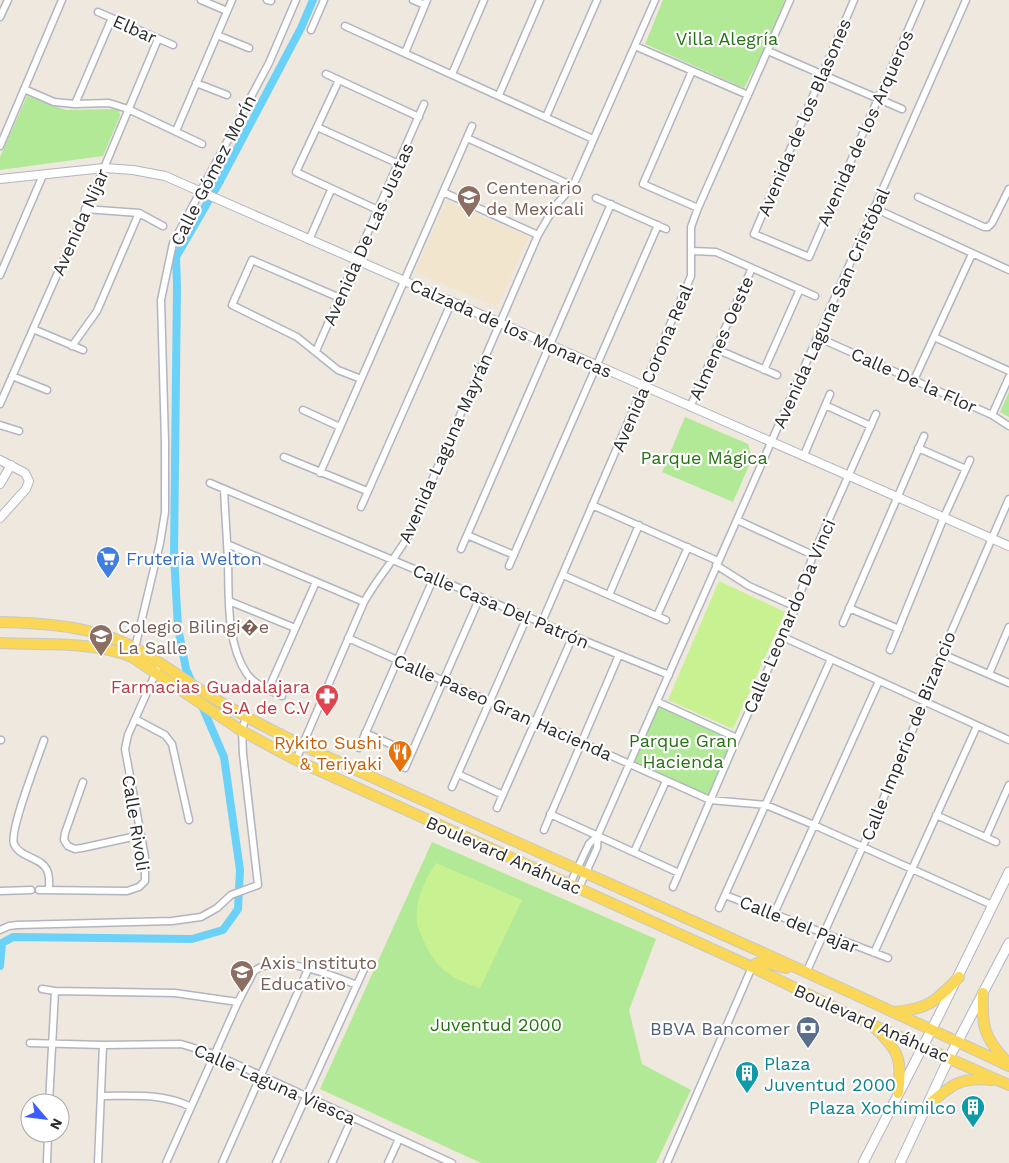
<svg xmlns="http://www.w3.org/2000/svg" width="1009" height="1163" font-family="'Work Sans',sans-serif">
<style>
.education{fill:#f1e6cd}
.green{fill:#b2e997}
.pitch{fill:#c8f192}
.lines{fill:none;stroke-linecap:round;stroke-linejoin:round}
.canal{stroke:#6ad1f8;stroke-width:8}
.minor-casing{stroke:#b2b4c1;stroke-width:9}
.tertiary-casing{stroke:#b2b4c1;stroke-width:10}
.secondary-casing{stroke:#b2b4c1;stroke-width:11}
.primary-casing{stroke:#c8c8c8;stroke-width:12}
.minor{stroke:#fff;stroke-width:6}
.tertiary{stroke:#fff;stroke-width:8}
.secondary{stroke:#fff;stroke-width:9}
.primary{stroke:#fbd757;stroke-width:10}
.labels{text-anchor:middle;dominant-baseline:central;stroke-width:4.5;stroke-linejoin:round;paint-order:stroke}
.street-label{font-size:18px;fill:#2c2c2c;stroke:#fff}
.park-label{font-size:18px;fill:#277115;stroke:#fff}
.education-label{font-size:18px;fill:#785e54;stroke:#fff;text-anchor:start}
.shop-label{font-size:18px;fill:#366cbe;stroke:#fff;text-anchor:start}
.health-label{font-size:18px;fill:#be3a42;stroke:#fff;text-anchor:end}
.food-label{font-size:18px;fill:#c56008;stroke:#fff;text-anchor:end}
.service-label{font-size:18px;fill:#4e5e75;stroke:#fff;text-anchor:end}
.culture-label{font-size:18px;fill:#0d838f;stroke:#fff;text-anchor:start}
</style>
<rect width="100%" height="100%" fill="#efe8de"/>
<path class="education" d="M 446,201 L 529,237 L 499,304 L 495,306 L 415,272 Z"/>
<path class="green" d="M 663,0 L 785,0 L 764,50 L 744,88 L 645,44 Z
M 27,96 L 66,110 L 119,109 L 120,116 L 103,156 L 0,170 L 0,157 Z
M 1009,392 L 1009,417 L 1000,412 Z
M 685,417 L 748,444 L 752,459 L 733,502 L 662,472 Z
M 659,706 L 733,738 L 709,796 L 633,763 Z
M 432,842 L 656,939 L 629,1010 L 642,1064 L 691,1090 L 656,1163 L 481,1163 L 320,1089 Z"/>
<path class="pitch" d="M 719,581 L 785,612 L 733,729 L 668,700 Z
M 436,863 L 522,900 L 480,988 C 451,979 435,968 423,939 C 421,934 417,927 417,921 C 415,899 425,880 436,863 Z"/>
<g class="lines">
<path class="canal" d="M 0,966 L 2,943 L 13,937 L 192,939 L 223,930 L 238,909 L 240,870 L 224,757 L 186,669 L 178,628 L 174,555 L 177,286 L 176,257 L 220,181 L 301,28 L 313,0"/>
<g class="minor-casing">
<path id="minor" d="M 201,0 L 227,11
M 267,0 L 271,1
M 413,0 L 425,5
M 854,0 L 754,234 L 809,257 L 921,0
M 98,12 L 173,45
M 0,17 L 8,0
M 345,26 L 593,139
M 311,30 L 324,0
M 217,35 L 249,48
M 635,46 L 748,95
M 768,51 L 902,109
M 405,53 L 427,0
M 692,71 L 643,184 L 698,208
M 326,74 L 419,117
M 452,74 L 484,0
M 339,80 L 296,172 L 378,210
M 196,83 L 227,95
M 24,89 L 54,102 L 75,104 L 109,103 L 128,109 L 202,144
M 499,95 L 540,0
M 75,104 L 112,18
M 546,117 L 597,0
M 317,127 L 399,164
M 176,131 L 232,0
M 467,138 L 573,186
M 0,146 L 62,0
M 443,192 L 538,235
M 918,197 L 984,227 L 988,227 L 992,223 L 1009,189
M 596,198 L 666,229
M 874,208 L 1009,270
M 85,209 L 139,213 L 163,226
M 309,240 L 331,190
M 692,251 L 716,252 L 815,296
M 0,275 L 43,175
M 340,298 L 252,260 L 232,305 L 297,337 L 338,370 L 361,379
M 33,329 L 83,350
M 817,337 L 992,415 L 1009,426
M 934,337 L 1009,371
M 72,346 L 97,311 L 139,213
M 716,349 L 777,375
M 316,351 L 424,104
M 764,370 L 800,289
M 12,376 L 47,390
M 914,380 L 972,254
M 0,404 L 104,168 L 158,39
M 825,405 L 871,426
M 690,407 L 752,268
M 303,410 L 340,427
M 992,415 L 1009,377
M 0,425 L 19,431
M 918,448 L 966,469
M 804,455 L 830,394
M 284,457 L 367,491
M 320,473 L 472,126
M 210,483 L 573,636 L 669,675
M 224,489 C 225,513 227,537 228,562 C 229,597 226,643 247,674 C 255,685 269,690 282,696
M 592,505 L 718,561
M 361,507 L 452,301
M 737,520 L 813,555
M 467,535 L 514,555
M 227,544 L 364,602
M 461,549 L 611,204
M 716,565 L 749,586 L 796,607
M 509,566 L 658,225
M 563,575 L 666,620
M 609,595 L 639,525
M 229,601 L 295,628
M 849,608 L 899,629
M 657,616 L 688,547
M 542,622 L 691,276 L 691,227 L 698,208 L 790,0
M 843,623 L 924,436
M 783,637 L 1009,740
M 348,638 L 710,800 L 766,805 L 814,825 L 992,905
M 135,648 L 160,543 L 165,512 L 165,442 L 161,300 L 173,243 L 269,63 L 296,0
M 890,650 L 944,517 L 970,460
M 942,654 L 1009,683
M 989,674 L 1009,627
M 268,690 L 316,582
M 658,702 L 737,738
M 135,719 L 165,735 L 172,744 L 189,820
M 365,733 L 411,753
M 0,740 L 1,740
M 44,740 C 38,758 9,831 14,844 C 20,858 41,857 47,870 C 50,876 49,883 49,890
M 359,748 L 434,577
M 296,760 L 364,602 C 376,580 394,560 407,538 L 538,235 L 555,206 L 573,186 L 655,0
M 405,768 L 480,597
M 458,774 L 503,795
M 83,782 L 65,833 L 64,840 L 68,846 L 75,849 L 82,848 L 141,835
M 452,787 L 527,617
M 497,808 L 573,636
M 550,814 L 679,873
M 936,815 L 996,842
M 544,830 L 619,655
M 986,837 L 1009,785
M 634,852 L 666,781
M 570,884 L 589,844 L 598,835
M 673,887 L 737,738 L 796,607 L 813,555 L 876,414
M 579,888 L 597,848 L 598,835 L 966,0
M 39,890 L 127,891 L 139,887 L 145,881 L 145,857 L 125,749 L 128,735 L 157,670
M 0,891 L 31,890
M 725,895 L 888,958
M 719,908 L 831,659
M 774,914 L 879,681
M 0,930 L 9,926 L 17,925 L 172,921 L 201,917 L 217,908 L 231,895 L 258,885 L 243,754 L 242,731 L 246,716
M 874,953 L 977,726
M 806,973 L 863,846 L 925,701 L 926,690 L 1009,499
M 42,989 L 55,991 L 175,993 L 238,1002
M 30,1043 L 103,1045 L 181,1044 L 214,1054 L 452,1163
M 102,1096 C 132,1096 163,1093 191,1107
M 49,1103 L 55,991
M 47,1163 L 48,1133
M 98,1163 L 103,1045
M 166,1163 L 238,1002 L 254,971 C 278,953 332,975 357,985
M 222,1163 L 309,967
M 276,1163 L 365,967
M 332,1163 L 352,1118
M 388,1163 L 399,1139
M 667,1163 L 752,967"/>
</g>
<g class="tertiary-casing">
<path id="tertiary" d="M 0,179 L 104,168 L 133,170 L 165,176 L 1009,546
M 0,460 L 25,473 L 29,481 L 26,489 L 0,518
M 0,484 L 11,465"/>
</g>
<g class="secondary-casing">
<path id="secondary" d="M 863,1163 L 938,1017 L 1009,872
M 900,1163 L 949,1058 L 1009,943"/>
</g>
<g class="primary-casing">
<path id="primary" d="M 0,622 C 36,623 75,625 110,637 C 148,651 180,678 215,699 C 249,719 284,737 319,753 C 549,858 781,958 1009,1066
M 0,643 C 40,645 95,641 132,657 L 242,731 L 296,760 L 752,967 L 848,1014 L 1009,1085
M 752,967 C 760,957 775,966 786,968
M 983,993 C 982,1027 983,1036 1007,1062
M 894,1012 C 929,1009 936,1001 959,977
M 876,1029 C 900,1052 902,1060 898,1093
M 927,1106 C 950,1086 960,1076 992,1080"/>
</g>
<use href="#minor" class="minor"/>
<use href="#tertiary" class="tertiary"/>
<use href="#secondary" class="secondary"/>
<use href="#primary" class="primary"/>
</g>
<defs>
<g id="school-pin" transform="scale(1.25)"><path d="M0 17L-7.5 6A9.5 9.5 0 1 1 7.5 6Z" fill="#8d6e63" stroke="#fff"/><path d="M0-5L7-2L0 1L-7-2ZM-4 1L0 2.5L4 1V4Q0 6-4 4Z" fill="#fff"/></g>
<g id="supermarket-pin" transform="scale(1.25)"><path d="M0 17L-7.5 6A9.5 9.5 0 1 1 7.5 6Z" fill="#3f7fe0" stroke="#fff"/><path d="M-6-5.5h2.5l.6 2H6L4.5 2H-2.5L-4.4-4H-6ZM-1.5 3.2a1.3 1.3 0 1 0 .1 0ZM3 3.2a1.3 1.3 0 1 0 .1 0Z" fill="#fff"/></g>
<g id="pharmacy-pin" transform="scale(1.25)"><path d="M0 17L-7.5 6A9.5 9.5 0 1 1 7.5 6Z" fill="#e0444e" stroke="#fff"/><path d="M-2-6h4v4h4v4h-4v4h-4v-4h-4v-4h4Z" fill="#fff"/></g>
<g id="restaurant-pin" transform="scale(1.25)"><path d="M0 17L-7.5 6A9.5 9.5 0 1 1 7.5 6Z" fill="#e8710a" stroke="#fff"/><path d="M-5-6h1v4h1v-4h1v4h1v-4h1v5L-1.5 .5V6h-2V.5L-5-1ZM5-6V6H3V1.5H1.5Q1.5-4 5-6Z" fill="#fff"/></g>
<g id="bank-pin" transform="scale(1.25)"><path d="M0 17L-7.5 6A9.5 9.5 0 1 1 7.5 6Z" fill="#5c6f8a" stroke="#fff"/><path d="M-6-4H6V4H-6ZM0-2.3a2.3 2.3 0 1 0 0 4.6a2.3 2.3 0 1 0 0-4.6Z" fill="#fff"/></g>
<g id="building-pin" transform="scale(1.25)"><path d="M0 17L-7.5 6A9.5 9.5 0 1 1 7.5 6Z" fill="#0f9aa8" stroke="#fff"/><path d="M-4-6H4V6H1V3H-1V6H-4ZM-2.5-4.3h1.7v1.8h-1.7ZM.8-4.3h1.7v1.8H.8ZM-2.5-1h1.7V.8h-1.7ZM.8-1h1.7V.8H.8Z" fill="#fff"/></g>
</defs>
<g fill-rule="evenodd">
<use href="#school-pin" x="469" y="197"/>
<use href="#supermarket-pin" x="108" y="558"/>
<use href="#school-pin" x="101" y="636"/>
<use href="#pharmacy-pin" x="327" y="696"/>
<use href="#restaurant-pin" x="400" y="752"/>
<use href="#school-pin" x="242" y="972"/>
<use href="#bank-pin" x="808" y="1028"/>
<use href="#building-pin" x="747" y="1073"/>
<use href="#building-pin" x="973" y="1107"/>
</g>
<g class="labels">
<g class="street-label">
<text transform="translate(135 29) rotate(24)">Elbar</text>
<text transform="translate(804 117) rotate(-67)">Avenida de los Blasones</text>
<text transform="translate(865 128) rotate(-66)">Avenida de los Arqueros</text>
<text transform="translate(213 170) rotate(-63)">Calle Gómez Morín</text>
<text transform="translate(80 222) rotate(-66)">Avenida Níjar</text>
<text transform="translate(368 234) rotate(-66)">Avenida De Las Justas</text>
<text transform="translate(831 308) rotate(-66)">Avenida Laguna San Cristóbal</text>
<text transform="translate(511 328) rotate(24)">Calzada de los Monarcas</text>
<text transform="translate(721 338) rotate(-66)">Almenes Oeste</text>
<text transform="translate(652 368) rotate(-67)">Avenida Corona Real</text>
<text transform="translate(914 380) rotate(24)">Calle De la Flor</text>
<text transform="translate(445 448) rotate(-66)">Avenida Laguna Mayrán</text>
<text transform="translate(501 606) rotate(23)">Calle Casa Del Patrón</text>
<text transform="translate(789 616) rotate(-67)">Calle Leonardo Da Vinci</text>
<text transform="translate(503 707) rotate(24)">Calle Paseo Gran Hacienda</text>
<text transform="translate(908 736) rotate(-68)">Calle Imperio de Bizancio</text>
<text transform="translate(136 823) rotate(81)">Calle Rivoli</text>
<text transform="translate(504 855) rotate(24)">Boulevard Anáhuac</text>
<text transform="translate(799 924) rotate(22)">Calle del Pajar</text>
<text transform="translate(872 1023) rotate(24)">Boulevard Anáhuac</text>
<text transform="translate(275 1084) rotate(24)">Calle Laguna Viesca</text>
</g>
<g class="park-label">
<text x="727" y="38">Villa Alegría</text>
<text x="704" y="457">Parque Mágica</text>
<text x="683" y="740">Parque Gran<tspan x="683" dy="21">Hacienda</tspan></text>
<text x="496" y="1024">Juventud 2000</text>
</g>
<g class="education-label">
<text x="486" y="187">Centenario<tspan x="486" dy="21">de Mexicali</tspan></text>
<text x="118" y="626">Colegio Bilingi�e<tspan x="118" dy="21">La Salle</tspan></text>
<text x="260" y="962">Axis Instituto<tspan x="260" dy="21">Educativo</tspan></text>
</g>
<g class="shop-label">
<text x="126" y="558">Fruteria Welton</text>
</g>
<g class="health-label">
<text x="310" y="686">Farmacias Guadalajara<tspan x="310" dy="21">S.A de C.V</tspan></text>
</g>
<g class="food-label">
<text x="382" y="742">Rykito Sushi<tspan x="382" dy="21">&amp; Teriyaki</tspan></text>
</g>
<g class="service-label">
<text x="790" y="1028">BBVA Bancomer</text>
</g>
<g class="culture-label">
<text x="764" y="1063">Plaza<tspan x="764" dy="21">Juventud 2000</tspan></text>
<text x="956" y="1107" text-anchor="end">Plaza Xochimilco</text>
</g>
</g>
<g transform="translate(45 1118) rotate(118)"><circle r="24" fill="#ffffff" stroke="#ababab"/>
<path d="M0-4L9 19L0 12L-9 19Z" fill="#3b5dff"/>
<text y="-8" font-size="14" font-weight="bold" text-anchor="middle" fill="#2c2c2c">N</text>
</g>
</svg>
